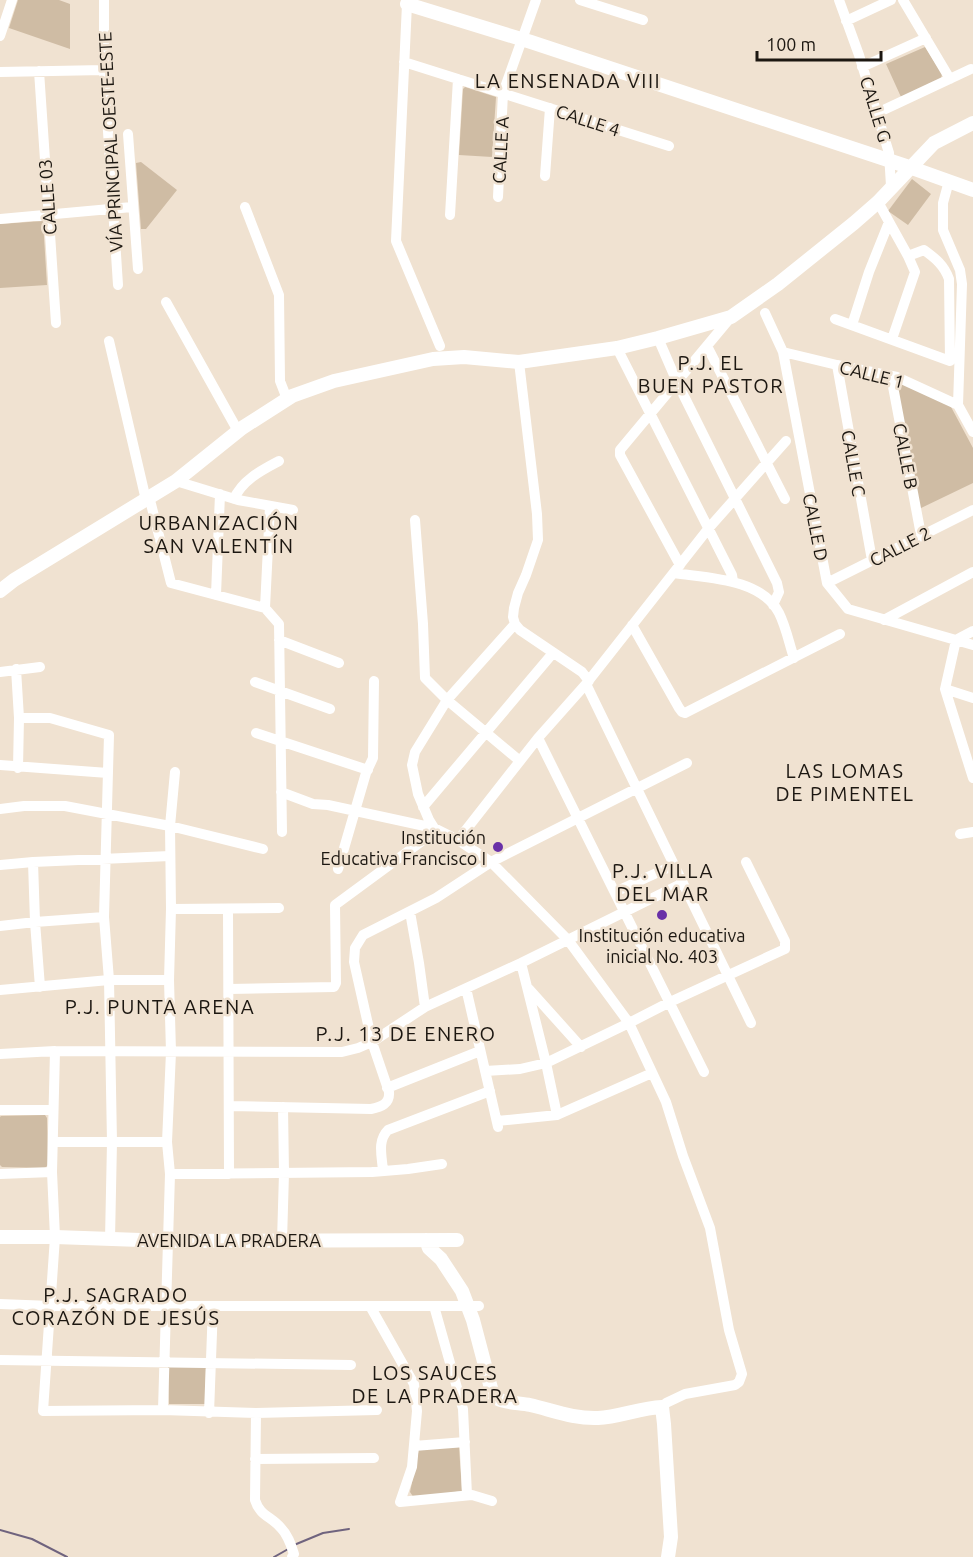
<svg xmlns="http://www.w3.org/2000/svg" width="973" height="1557" font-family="Ubuntu,sans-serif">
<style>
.green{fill:#cfbca4}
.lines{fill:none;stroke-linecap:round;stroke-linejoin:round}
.stream{stroke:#6f637e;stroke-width:2}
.street{stroke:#fff;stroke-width:10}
.secondary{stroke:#fff;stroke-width:14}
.poi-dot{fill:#6930a7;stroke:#f0e2d1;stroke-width:2}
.labels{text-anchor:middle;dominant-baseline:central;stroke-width:5;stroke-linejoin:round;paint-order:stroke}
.street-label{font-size:18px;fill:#1c1711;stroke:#f0e2d1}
.poi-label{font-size:18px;fill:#1c1711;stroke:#f0e2d1;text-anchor:end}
.neighbourhood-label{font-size:20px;letter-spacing:1.5px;fill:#1c1711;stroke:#f0e2d1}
</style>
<rect width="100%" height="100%" fill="#f0e2d1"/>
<path class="green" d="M 18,0 L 59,0 L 70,4 L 70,49 L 9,28 Z
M 925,47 L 942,74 L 941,79 L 901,97 L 886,64 Z
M 465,87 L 496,97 L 492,157 L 459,155 L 463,89 Z
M 141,162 L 177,190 L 146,229 L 141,229 L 136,163 Z
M 912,179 L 931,194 L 908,225 L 888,211 Z
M 43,221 L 47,285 L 0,288 L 0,224 Z
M 901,383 L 950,405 L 973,448 L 973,483 L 919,509 L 897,387 Z
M 45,1115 L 47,1118 L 48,1165 L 45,1168 L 2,1167 L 0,1165 L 0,1117 L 1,1116 Z
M 168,1365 L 206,1365 L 205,1404 L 169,1404 Z
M 459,1447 L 462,1491 L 414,1498 L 410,1492 L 419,1449 Z"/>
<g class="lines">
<path class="stream" d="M 0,1530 L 32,1539 L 67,1557
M 294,1545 L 323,1533 L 349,1529
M 274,1557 L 290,1548"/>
<path class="street" d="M 104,0 L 104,70 L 118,285
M 406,0 L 407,4 L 396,241 L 440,346
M 580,0 L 643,20
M 839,0 L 859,55 L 889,153 L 891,186
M 903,0 L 950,79
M 846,21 L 891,0
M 0,36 L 12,0
M 404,62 L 669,146
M 862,67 L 926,38
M 39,71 L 56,323
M 0,72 L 104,70
M 877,113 L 971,69
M 128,134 L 138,269
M 545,176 L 550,108
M 949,181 L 943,203 L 943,230 L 960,270 L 962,284 L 958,405 L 973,432
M 498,197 L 503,93 L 536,0
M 878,202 L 908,256 L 915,272 L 892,339
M 245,207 L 279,295 L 280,381 L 287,399
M 450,215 L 458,79
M 0,219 L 132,207
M 166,302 L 238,431
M 765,313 L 783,352 L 827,583 L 848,609 L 973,645
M 835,319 L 950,361 L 949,279 C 944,265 935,258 924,250 L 908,256
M 852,325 L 869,272 L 889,222
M 658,338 L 677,382 L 777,583 L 779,592 L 773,605
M 109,341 L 146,500 L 151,504 L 171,583 L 265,608
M 707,346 L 785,499
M 617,348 L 732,575 L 733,581
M 783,352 L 837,365 L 897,377 L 958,405
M 519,362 L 537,514 L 538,540 L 526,575 L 518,593 L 514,608 L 513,617 L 515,624 L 520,630 L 582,672 L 589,681
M 837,365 L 872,560
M 891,376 L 921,535
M 176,481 L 238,500 L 293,510
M 234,499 C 242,480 262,470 279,461
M 270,506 L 265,608 L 279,624 L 282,832
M 415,520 L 423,624 L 425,678 L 447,700 L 520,761
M 680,565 L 620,455 L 620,450 L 731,317
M 674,573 C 707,578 761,578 779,613 C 786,627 789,643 794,658
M 827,583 L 973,510
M 216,595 L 220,494
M 884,620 L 973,572
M 515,624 L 447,700 L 415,752 L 412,765 L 418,794 L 429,820 L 434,828 L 458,840 L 491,862 L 568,940 L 629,1023 L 666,1102 L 683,1156 L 710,1228 L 729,1330 L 742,1374 L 739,1382 L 735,1385 L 685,1394 L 666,1403
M 632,625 L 679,708 L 682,712 L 685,713 L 840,634
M 973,631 L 956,640 L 945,689 L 973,778
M 279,640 L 339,663
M 16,669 L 19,718 L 18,768
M 0,672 L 40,667
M 255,682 L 330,709
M 586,684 L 751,1023
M 945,689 L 973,698
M 19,718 L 50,718 L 109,735 L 104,917 L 109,980 L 112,1142 L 110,1239
M 256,733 L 368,770
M 538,738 L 704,1072
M 0,765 L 108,773
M 281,792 L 313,804 L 328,805 L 434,828
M 423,807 L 553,653
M 0,809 L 24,806 L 65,806 L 170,826 L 263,849
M 960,834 L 973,832
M 458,840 L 538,738 L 586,684 L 708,529 L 786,441
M 33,862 L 35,922 L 40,987
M 0,865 L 33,862 L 170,856
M 338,869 L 366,773 L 373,758 L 374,681
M 615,892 L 674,865
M 171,909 L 279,908
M 228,909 L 229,1174
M 410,912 L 419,963 L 425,1007
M 0,926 L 35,922 L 104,917
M 521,963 L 546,1063 L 557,1115
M 466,988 L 498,1127
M 229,989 L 334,987 L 336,983 L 335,905 L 437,830
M 529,989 L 581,1047
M 0,990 L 109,980 L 169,980
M 55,1051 L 52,1172 L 55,1237 L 43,1411 L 163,1410 L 256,1413 L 377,1410
M 0,1054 L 55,1051 L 342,1052 L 358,1048 L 372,1042 L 425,1007 L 521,963 L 683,883
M 485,1071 L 520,1069 L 546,1063 L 629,1023 L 670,1002 L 785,949 L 785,941 L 746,862
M 387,1088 L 480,1051
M 229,1106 L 371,1109 C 381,1107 390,1104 389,1092 L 372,1042 L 354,962 L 355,948 L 363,935 L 436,898 L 491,862 L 687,763
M 0,1110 L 53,1110
M 497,1121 L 557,1115 L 652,1073
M 54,1142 L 167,1142
M 383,1171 C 382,1156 377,1141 388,1130 L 490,1091
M 0,1174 L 52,1172
M 170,1174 L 372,1172 L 408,1169 L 442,1164
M 282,1241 L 284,1173 L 283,1107
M 0,1304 L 51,1306 L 479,1306
M 370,1306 L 414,1384 L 417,1411 L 412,1467 L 400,1502 L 472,1495 L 492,1501
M 434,1306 L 463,1409 L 467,1495
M 0,1360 L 351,1365
M 163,1410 L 170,1174 L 167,1142 L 171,1052 L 169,980 L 171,909 L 170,826 L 175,772
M 209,1413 L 213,1306
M 256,1413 L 255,1500 C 260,1516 271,1516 281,1528 C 288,1535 291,1545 294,1554 L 292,1557
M 414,1446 L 465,1442
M 255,1459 L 374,1458"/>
<path class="secondary" d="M 407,4 L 531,42 L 909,167 L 973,190
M 0,591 L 14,580 L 176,481 L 242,428 L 292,396 L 334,381 L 433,359 L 464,357 L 519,362 L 617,348 L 658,338 L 731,317 L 778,284 L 854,223 L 878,202 L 934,143 L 973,123
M 0,1237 L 55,1237 L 169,1241 L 457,1240
M 426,1240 L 429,1248 L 441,1259 L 462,1291 L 473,1320 L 492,1392 C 494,1396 494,1397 498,1399 C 505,1403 521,1403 530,1405 C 552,1410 574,1419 598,1418 C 619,1417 640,1408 662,1407 L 664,1424 L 671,1537 L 668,1557"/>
</g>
<g class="poi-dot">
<circle cx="498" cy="847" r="6"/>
<circle cx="662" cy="915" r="6"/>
</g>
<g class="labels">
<g class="street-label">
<text transform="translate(876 109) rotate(73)">CALLE G</text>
<text transform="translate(588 120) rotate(18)">CALLE 4</text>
<text transform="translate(110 142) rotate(-93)">VÍA PRINCIPAL OESTE-ESTE</text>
<text transform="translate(500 150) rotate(-87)">CALLE A</text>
<text transform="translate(47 197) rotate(-94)">CALLE 03</text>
<text transform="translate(872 374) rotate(14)">CALLE 1</text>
<text transform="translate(906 456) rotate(79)">CALLE B</text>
<text transform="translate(854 463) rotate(80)">CALLE C</text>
<text transform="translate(816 527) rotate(79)">CALLE D</text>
<text transform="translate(900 546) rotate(-27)">CALLE 2</text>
<text x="229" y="1240">AVENIDA LA PRADERA</text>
</g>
<g class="poi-label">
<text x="486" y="837">Institución<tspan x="486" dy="21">Educativa Francisco I</tspan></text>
<text x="662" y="935" text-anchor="middle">Institución educativa<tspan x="662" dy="21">inicial No. 403</tspan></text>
</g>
<g class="neighbourhood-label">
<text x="568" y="80">LA ENSENADA VIII</text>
<text x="711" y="362">P.J. EL<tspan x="711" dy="23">BUEN PASTOR</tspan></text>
<text x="219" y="522">URBANIZACIÓN<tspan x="219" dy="23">SAN VALENTÍN</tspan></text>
<text x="845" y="770">LAS LOMAS<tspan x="845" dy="23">DE PIMENTEL</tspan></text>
<text x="663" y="870">P.J. VILLA<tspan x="663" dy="23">DEL MAR</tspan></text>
<text x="160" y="1006">P.J. PUNTA ARENA</text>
<text x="406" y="1033">P.J. 13 DE ENERO</text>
<text x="116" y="1294">P.J. SAGRADO<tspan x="116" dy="23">CORAZÓN DE JESÚS</tspan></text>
<text x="435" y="1372">LOS SAUCES<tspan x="435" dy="23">DE LA PRADERA</tspan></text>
</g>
</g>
<path d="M757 51v9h124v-9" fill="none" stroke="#1c1711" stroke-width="3"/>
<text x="766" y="51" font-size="18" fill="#1c1711" stroke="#f0e2d1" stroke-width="4.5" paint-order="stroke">100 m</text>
</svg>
